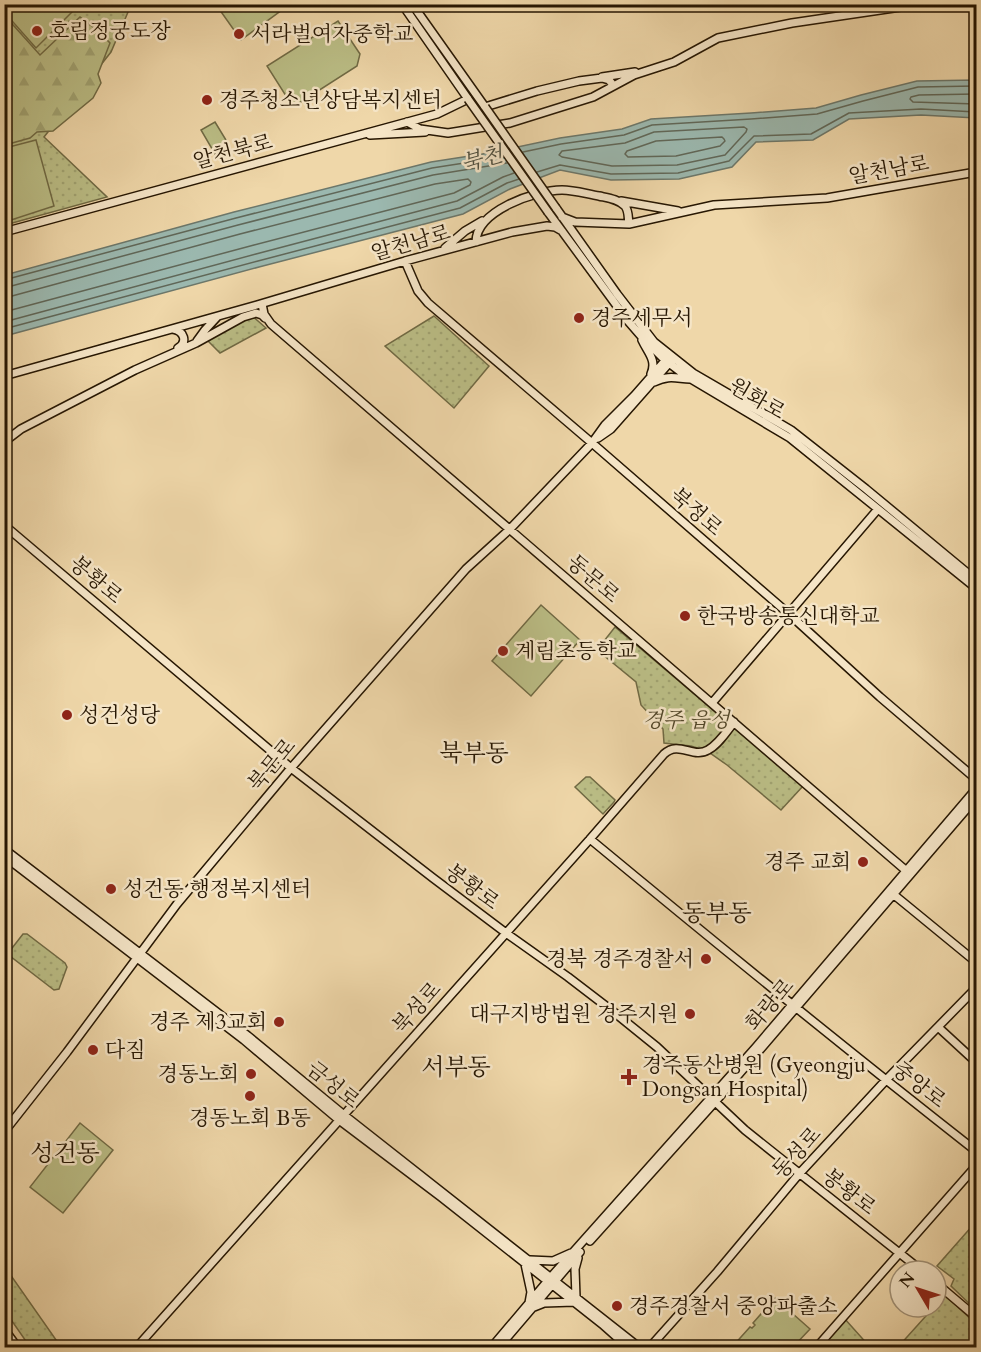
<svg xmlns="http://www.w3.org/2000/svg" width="981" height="1352" font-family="Cardo,'Noto Serif KR',serif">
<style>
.green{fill:url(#green-dots);stroke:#706a44;stroke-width:1.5}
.forest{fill:url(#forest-firs);stroke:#706a44;stroke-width:1.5}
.pitch{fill:#bbbe86;stroke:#706a44;stroke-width:1.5}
.water{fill:#9bb8af;stroke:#6c776a;stroke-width:1.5}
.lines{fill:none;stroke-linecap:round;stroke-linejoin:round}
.shore{stroke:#606758;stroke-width:1.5}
.secondary-casing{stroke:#261602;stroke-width:10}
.secondary{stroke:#f5e5c7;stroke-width:7}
.secondary-bridge-casing{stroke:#261602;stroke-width:10;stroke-linecap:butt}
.secondary-bridge{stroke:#f5e5c7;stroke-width:7}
.poi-dot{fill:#8f2418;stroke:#f5e5c7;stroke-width:2}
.labels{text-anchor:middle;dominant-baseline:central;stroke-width:5;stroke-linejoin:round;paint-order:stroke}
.poi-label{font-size:21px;fill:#261602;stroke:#f5e5c7;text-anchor:start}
.street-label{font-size:21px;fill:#261602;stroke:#f5e5c7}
.park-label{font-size:21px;font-style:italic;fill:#53482a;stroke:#f5e5c7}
.water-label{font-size:22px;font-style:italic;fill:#4f4f3f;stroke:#f5e5c7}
.quarter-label{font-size:24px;fill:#261602;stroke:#f5e5c7}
</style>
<defs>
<pattern id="green-dots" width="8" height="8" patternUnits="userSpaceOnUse" patternTransform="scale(1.5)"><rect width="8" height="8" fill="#bbbe86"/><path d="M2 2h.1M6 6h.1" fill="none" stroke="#a1a372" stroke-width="1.8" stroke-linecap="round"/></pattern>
<pattern id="forest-firs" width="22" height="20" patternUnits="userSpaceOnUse" patternTransform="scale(1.5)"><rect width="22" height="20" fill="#bbbe86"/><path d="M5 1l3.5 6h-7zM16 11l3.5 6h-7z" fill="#a1a372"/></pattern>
</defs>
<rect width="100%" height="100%" fill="#efd7a9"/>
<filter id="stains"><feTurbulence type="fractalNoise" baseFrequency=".00333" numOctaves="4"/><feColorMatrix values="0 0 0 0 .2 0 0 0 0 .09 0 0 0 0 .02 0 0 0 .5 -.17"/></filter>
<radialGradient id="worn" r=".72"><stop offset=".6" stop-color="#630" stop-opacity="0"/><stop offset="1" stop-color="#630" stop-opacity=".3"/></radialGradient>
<path class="green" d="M 5,5 L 131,5 L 111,52 L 44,137 L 107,197 L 5,225 Z
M 251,315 L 266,328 L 220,353 L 206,339 Z
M 434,316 L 489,366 L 454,408 L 385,346 Z
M 615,627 L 803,786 L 781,810 L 727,765 L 707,751 L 691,746 L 664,743 L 663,729 L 641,705 L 636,682 L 597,650 Z
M 586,777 L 590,777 L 615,800 L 614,802 L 603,814 L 575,787 Z
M 23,934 L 27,934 L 65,963 L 67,967 L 59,989 L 54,990 L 10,956 L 9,952 Z
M 976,1223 L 976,1310 L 951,1286 L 954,1279 L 937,1266 L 973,1225 Z
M 5,1267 L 61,1347 L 30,1347 L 5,1311 Z
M 944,1294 L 976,1324 L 976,1347 L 898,1347 L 934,1307 L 936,1307 L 936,1304 Z
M 844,1318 L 870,1347 L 818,1348 Z"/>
<path class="forest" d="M 5,16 L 40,55 L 80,17 L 98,31 L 110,43 L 98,74 L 101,83 L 93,98 L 53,131 L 37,132 L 30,138 L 5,145 Z"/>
<path class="pitch" d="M 4,5 L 5,4 L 79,5 L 36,48 L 5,13 Z
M 218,5 L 284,4 L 286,7 L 241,40 L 217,6 Z
M 338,21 L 360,54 L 357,66 L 293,107 L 267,66 Z
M 215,122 L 229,145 L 215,154 L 201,130 Z
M 36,140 L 54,206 L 5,222 L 5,148 Z
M 541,605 L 580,640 L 531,696 L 492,661 Z
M 80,1123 L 113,1150 L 63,1213 L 30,1187 Z
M 775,1298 L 810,1329 L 793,1347 L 732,1347 L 750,1327 L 752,1328 L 755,1325 L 753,1323 Z"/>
<path class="water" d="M 976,80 L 976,118 L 921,115 L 849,119 L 813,140 L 756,142 L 732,167 L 679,179 L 611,180 L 560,170 L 510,189 L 463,214 L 259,267 L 5,336 L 5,275 L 234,212 L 431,162 L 489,153 L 560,138 L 622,129 L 651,119 L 751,113 L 816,108 L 861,95 L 917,81 Z"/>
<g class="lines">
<path class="shore" d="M 976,94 L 919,95 L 911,97 L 910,99 L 913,102 L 976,104
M 744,127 L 747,129 L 746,132 L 725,155 L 677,165 L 612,166 L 562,157 L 559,155 L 562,151 L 625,143 L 654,132 Z
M 722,137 L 724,139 L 725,141 L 720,146 L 676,156 L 628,157 L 625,154 L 627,151 L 656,141 Z
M 523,152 L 561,144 L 624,135 L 652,125 L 751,119 L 817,114 L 863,101 L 918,87 L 976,86
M 537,172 L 560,165 L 611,174 L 678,173 L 729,161 L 754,136 L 811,134 L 849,113 L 921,109 L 976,112
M 4,280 L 236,218 L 432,168 L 503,157
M 4,288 L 238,225 L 433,175 L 507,163
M 4,297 L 12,296 L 240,234 L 435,184 L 468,179 L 471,182 L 470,185 L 454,193 L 254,245 L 4,312
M 4,322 L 256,254 L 457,201 L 503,177 L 514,173
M 4,329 L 258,261 L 460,208 L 507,183 L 519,179"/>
<g class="secondary-casing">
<path id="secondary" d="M 412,4 L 485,107 L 537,91 L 579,81 L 602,78 L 609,80 L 613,85
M 602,77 L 635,72
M 407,122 L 420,129 L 448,133 L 510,123 L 593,97 L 634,75 L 674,62 L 718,38 L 792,23 L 921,4
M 370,135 L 425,132
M 621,201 L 678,211
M 556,208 L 617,294 L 654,342 L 693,373 L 791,430 L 866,489 L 976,580
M 548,212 L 628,321 L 641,336 L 665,360 L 686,376 L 790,438 L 976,588
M 562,217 L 575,222 L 629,224 L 714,205 L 827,198 L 976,172
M 4,232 L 437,114 L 468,99 L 402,4
M 476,242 C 476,211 535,190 562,190 C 574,190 587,194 599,196 C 608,198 618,199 625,206 C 629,211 628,218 629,224
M 445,248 L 465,231 L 482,221
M 405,261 L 418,291 L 428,303 L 592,443 L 789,614 L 880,697 L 976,779
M 262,304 L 264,314 L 271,324 L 910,874
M 173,329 C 184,331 188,342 178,348
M 642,340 C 648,353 657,360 651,374
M 197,341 L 205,330 L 217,317
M 4,376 L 257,305 L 405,261 L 512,232 L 547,226 L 555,227 L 562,231
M 654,382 C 669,375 674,378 690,379
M 598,438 L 611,429 L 671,361
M 4,442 L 21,429 L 135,370 L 196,343 L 243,317 L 256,313 L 262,315 L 265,318
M 4,525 L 291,768 L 433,878 L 506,933 L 568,977 L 615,1013 L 657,1047 L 745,1130 L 922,1271
M 712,703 L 878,509
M 590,839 C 718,945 846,1049 976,1151
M 4,849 L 248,1036 L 344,1115 L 640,1348
M 4,856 L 244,1040 L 339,1120 L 441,1197 L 602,1324 L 629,1348
M 893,894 L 976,962
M 938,1027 L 976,1062
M 4,1132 L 67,1052 L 177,904 L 291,768 L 466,569 L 510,529 L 592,443 L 605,425 L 634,396 L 670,355
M 590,1241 L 715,1102 L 976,798
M 530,1260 L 553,1261 L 571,1253
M 525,1264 L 531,1292 L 529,1303
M 936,1283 L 976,1317
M 576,1297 L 575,1269 L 578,1258
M 534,1307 L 544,1303 L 574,1302
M 4,1329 L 18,1348
M 136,1348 L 590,839 L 664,754 C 679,740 693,759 708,750 C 719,744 727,731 734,722
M 491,1348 L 551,1277 L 756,1047 L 976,789
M 498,1348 L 580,1252
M 649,1348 L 717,1272 L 799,1174 L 886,1080 L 976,988
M 816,1348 L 976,1166"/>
</g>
<use href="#secondary" class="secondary"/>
<g class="secondary-bridge-casing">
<path id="secondary-bridge" d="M 468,99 L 548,212
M 485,107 L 556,208"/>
</g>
<use href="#secondary-bridge" class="secondary-bridge"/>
</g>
<g class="poi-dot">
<circle cx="37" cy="31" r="6"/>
<circle cx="239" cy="34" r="6"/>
<circle cx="207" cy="100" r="6"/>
<circle cx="579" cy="318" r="6"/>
<circle cx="685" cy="616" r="6"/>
<circle cx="503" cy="651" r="6"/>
<circle cx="67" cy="715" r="6"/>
<circle cx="863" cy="862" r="6"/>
<circle cx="111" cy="889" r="6"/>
<circle cx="706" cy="959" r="6"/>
<circle cx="690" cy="1014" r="6"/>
<circle cx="279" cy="1022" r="6"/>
<circle cx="93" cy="1050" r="6"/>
<circle cx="251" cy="1074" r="6"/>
<path d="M626 1068h6v6h6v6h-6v6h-6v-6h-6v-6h6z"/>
<circle cx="250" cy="1096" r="6"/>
<circle cx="617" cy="1306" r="6"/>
</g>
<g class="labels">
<g class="poi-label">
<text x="49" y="31">호림정궁도장</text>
<text x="251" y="34">서라벌여자중학교</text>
<text x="219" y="100">경주청소년상담복지센터</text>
<text x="591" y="318">경주세무서</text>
<text x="697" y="616">한국방송통신대학교</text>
<text x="515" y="651">계림초등학교</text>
<text x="79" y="715">성건성당</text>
<text x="851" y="862" text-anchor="end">경주 교회</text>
<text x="123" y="889">성건동 행정복지센터</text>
<text x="694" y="959" text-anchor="end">경북 경주경찰서</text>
<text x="678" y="1014" text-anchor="end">대구지방법원 경주지원</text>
<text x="267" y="1022" text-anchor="end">경주 제3교회</text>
<text x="105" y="1050">다짐</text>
<text x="642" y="1065">경주동산병원 (Gyeongju<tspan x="642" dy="24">Dongsan Hospital)</tspan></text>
<text x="239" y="1074" text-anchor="end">경동노회</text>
<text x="250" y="1118" text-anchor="middle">경동노회 B동</text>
<text x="629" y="1306">경주경찰서 중앙파출소</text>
</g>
<g class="street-label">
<text transform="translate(233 152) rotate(-15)">알천북로</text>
<text transform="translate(889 170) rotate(-10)">알천남로</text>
<text transform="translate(411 243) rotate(-16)">알천남로</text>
<text transform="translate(757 399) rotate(30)">원화로</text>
<text transform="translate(696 512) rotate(41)">북정로</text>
<text transform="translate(593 579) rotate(41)">동문로</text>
<text transform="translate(96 580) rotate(40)">봉황로</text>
<text transform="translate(272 765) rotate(-50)">북문로</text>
<text transform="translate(472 887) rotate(37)">봉황로</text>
<text transform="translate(770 1005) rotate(-49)">화랑로</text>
<text transform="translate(417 1008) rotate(-48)">북성로</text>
<text transform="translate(333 1085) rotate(39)">금성로</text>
<text transform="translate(919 1085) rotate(38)">중앙로</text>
<text transform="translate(797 1153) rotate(-48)">동성로</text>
<text transform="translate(849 1192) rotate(38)">봉황로</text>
</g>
<g class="park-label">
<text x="686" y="720">경주 읍성</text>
</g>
<g class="water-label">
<text transform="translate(482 159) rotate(-15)">북천</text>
</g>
<g class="quarter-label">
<text x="474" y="753">북부동</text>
<text x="717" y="913">동부동</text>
<text x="456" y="1067">서부동</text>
<text x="65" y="1153">성건동</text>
</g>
</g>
<rect width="981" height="1352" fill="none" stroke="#efd7a9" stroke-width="24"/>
<rect x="6" y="6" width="969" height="1340" fill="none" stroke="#261602" stroke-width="3"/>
<rect x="12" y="12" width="957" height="1328" fill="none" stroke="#261602" stroke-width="1.5"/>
<g transform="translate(918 1289) rotate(309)"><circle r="28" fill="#f5e5c7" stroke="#a29278" stroke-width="1.5"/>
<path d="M0-4.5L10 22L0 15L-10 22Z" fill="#8f2418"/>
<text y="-9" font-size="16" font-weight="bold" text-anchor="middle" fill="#261602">N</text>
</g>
<rect width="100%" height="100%" filter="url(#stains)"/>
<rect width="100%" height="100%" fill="url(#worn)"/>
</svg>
